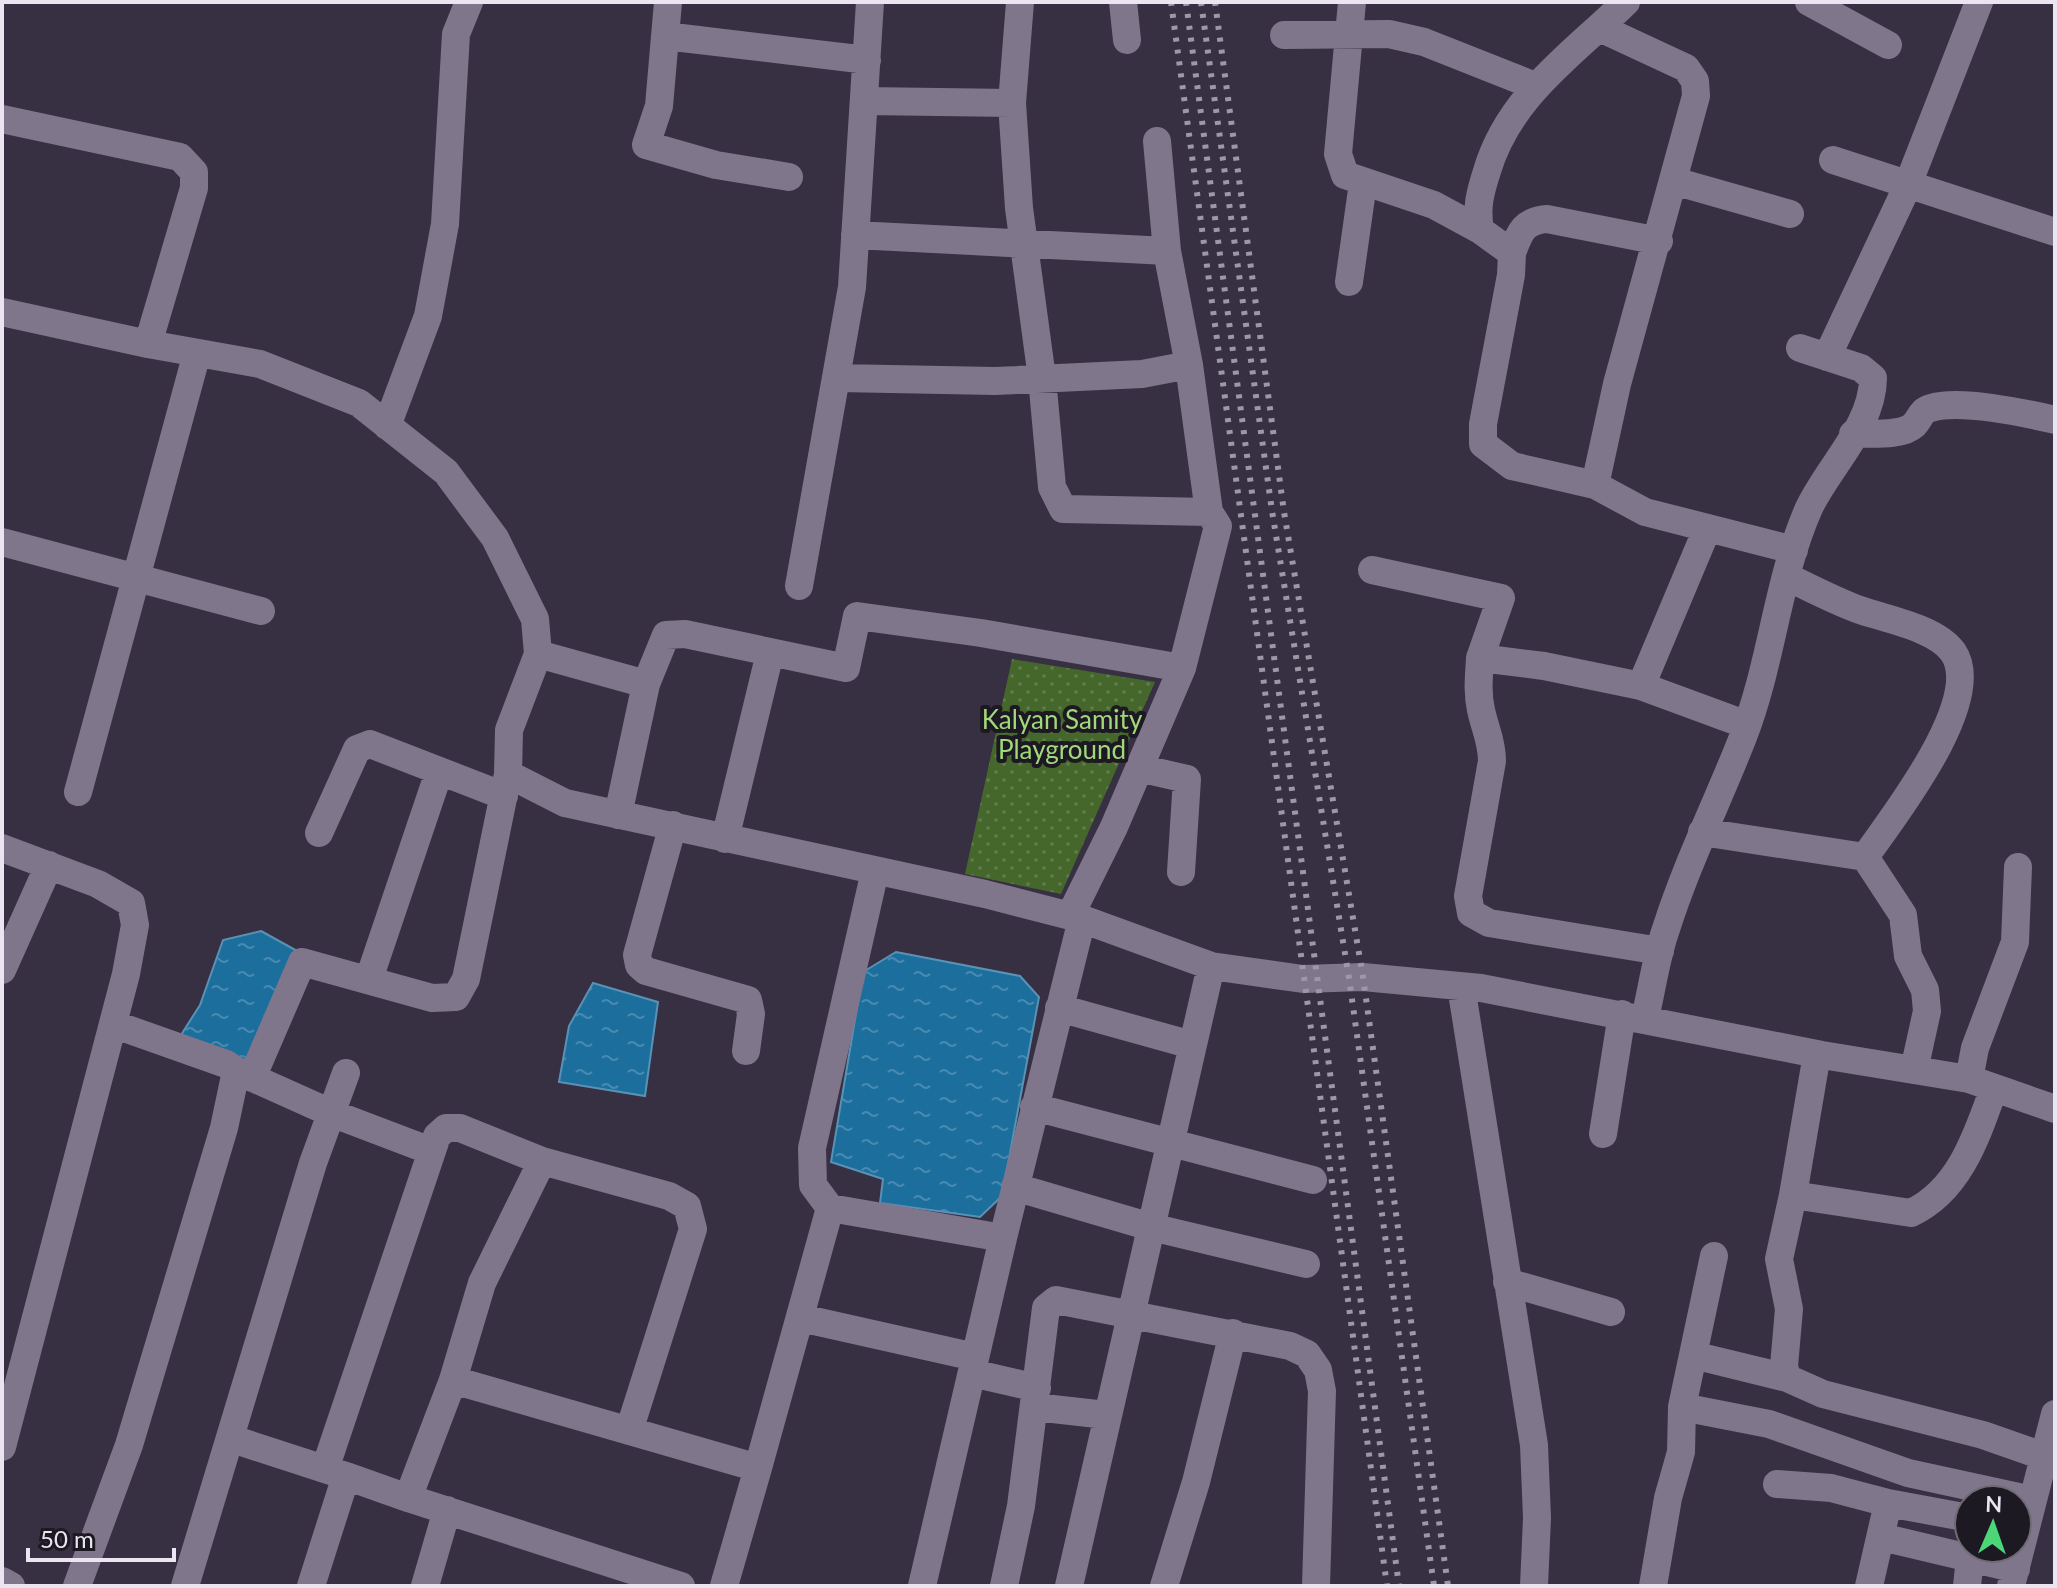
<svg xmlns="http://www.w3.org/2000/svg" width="2057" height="1588" font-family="Lato,sans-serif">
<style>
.park{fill:url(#park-dots)}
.water{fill:url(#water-ripples);stroke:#5a92b6;stroke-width:2}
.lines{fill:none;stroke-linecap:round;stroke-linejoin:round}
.minor{stroke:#7f768c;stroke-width:28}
.rail{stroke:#9e97a6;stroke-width:6;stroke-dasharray:4 8;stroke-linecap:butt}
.labels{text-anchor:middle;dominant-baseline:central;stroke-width:8;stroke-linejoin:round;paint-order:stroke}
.park-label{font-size:26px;fill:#a1d87b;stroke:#1d1922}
</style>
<defs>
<pattern id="park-dots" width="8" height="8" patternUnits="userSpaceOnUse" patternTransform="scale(2)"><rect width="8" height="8" fill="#45672c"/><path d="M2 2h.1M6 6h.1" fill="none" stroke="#607d4b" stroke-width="1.8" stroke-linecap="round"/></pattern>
<pattern id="water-ripples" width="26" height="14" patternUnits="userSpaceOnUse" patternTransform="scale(2)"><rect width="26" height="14" fill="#1c6f9d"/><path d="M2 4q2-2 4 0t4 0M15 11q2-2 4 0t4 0" fill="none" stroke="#488ab0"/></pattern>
</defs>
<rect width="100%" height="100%" fill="#372f42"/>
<path class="park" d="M 1012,659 L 1155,682 L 1061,894 L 965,874 Z"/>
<path class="water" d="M 261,931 L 299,952 L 254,1065 L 181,1035 L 200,1005 L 223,940 Z
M 896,952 L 1020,976 L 1039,997 L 1002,1196 L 980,1217 L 880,1203 L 883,1179 L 831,1162 L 863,972 Z
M 593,983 L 658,1002 L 645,1096 L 559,1082 L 569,1026 Z"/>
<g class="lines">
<path class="minor" d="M 668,2 L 659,106 L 646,145 L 716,165 L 789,177
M 1123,2 L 1127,40
M 1352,2 L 1338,154 L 1345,175 L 1434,205 L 1480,230
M 1626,2 C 1573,54 1509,96 1487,171 C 1480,193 1476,207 1480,230 L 1512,253 L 1511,275 L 1483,424 L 1483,444 L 1512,466 L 1595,485 L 1645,512 L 1794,550
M 1809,2 L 1888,45
M 1284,35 L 1389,34 L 1424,42 L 1535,86
M 665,36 L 867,60
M 864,101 L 1012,103
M 2,119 L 180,157 L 194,172 L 194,188 L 148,344
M 1833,160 L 2055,232
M 1674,181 L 1790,214
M 855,235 L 1167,251
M 1512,253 C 1520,232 1523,221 1547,219 L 1659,241
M 1349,282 L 1363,183
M 2,312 L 148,344 L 260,364 L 359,403 L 446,472 L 495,538 L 535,619 L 538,654 L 509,730 L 508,774 L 565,803 L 985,894 L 1082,919 L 1211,966 L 1303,979 L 1363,977 L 1481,988 L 1822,1055 L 1969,1079 L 2055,1109
M 1827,357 L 1907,187 L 1979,2
M 1189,365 L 1209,512
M 838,378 L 995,381 L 1142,374 L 1189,365 L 1167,251 L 1157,141
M 387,426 L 428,316 L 445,224 L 456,34 L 469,2
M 1853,434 C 1869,433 1901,437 1914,425 C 1921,418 1920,411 1931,408 C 1959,399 2026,413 2055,420
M 1595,485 L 1617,384 L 1696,96 L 1695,81 L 1686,68 L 1600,28
M 2,542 L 261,611
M 1372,570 L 1501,598 L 1480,658 L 1544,666 L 1641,686 L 1747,725
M 799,586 L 852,287 L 870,2
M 538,654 L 646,684
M 1480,658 C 1479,676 1477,692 1481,710 C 1485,729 1492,741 1492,761 L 1468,896 L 1471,913 L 1489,923 L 1660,951
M 1641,686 L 1707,529
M 1139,768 L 1187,779 L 1181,872
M 78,792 L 197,353
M 618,815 L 646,684 L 666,635 L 685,634 L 846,668 L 857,616 L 981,633 L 1182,668 L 1218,526 L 1209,512 L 1063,509 L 1052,487 L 1042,378 L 1019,208 L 1012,103 L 1020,2
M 673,825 L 637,955 L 639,965 L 646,971 L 748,1000 L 751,1014 L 746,1051
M 1702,832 L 1865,857 C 1892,818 1986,700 1953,652 C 1936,628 1886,619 1860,610 C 1835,601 1811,588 1787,577
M 319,833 L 357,749 L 370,744 L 504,796
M 725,839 L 770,653
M 2,848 L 98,884 L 131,903 L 135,925 L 126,974 L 2,1447
M 1865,857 L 1903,915 L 1908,956 L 1925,990 L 1927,1011 L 1914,1070
M 1070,916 L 1114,827 L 1182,668
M 2,970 L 49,865
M 369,979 L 439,772
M 1461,986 L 1534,1445 L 1537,1518 L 1534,1586
M 1059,1008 L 1192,1045
M 1645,1018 C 1652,989 1656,957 1666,929 C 1687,863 1718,801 1743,737 C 1772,663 1777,580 1809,508 C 1828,467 1873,426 1873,378 L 1861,368 L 1800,348
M 235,1070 L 331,1113 L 431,1151
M 252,1078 L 302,962 L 432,998 L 456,997 L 466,979 L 508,774
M 1969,1079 L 1975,1048 L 2015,942 L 2018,867
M 1994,1088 C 1977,1135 1960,1190 1911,1213 L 1793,1195 L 1779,1259 L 1789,1309 L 1784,1366 L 1787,1378 L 1823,1394 L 1983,1435 L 2043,1456
M 1034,1107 L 1313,1180
M 1603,1134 L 1622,1014
M 1015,1187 L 1151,1227 L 1306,1264
M 1793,1195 L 1817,1054
M 830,1208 L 1003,1238 L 1082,919
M 1507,1282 L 1611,1312
M 801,1318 L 975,1357
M 1693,1355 L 1714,1256
M 972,1373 L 1037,1388
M 453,1380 L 758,1468 L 724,1586
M 1035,1407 L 1106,1415
M 1682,1407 L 1693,1355 L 1787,1378
M 232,1439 L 346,1476 L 311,1586
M 758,1468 L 830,1208 L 813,1185 L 812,1148 L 875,871
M 325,1469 L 437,1136 L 446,1128 L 460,1128 L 542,1161 L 669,1196 L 687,1206 L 693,1229 L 629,1431
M 346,1476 L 408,1498 L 453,1380 L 482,1283 L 542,1161
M 1777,1484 L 1831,1488 L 1888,1503 L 1869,1586
M 408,1498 L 681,1586
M 1888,1503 L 1969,1518
M 1881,1537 L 2016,1569
M 2,1581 L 11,1586
M 77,1586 L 129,1445 L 224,1128 L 235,1076 L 235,1070 L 226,1064 L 113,1024
M 185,1586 L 313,1163 L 346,1073
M 425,1586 L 447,1510
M 922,1586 L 1003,1238
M 1004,1586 L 1021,1506 L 1046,1308 L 1056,1300 L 1290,1346 L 1307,1354 L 1318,1370 L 1322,1391 L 1316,1586
M 1069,1586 L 1211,966
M 1164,1586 L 1196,1482 L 1233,1333
M 1653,1586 L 1668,1498 L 1681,1452 L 1682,1407 L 1769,1424 L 1908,1473 L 2032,1500
M 1967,1586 L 1971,1548
M 2011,1586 L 2055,1414"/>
<path class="rail" d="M 1171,2 L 1387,1586
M 1186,2 L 1399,1586
M 1201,2 L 1272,511 L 1349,978 L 1434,1586
M 1215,2 L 1284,512 L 1363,977 L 1448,1586"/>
</g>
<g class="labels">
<g class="park-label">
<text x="1062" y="719">Kalyan Samity<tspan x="1062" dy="30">Playground</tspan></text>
</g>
</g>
<rect width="2057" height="1588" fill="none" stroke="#eae5f1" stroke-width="8"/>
<g transform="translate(1993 1524) rotate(2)"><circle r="38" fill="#1d1922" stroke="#6f6b75" stroke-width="2"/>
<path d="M0-6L14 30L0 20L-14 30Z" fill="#4bd677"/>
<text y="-12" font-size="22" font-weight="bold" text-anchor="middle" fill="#eae5f1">N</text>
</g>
<path d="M28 1548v12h146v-12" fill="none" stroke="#eae5f1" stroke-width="4"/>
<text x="40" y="1548" font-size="24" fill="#eae5f1" stroke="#1d1922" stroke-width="6" paint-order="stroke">50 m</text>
</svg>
